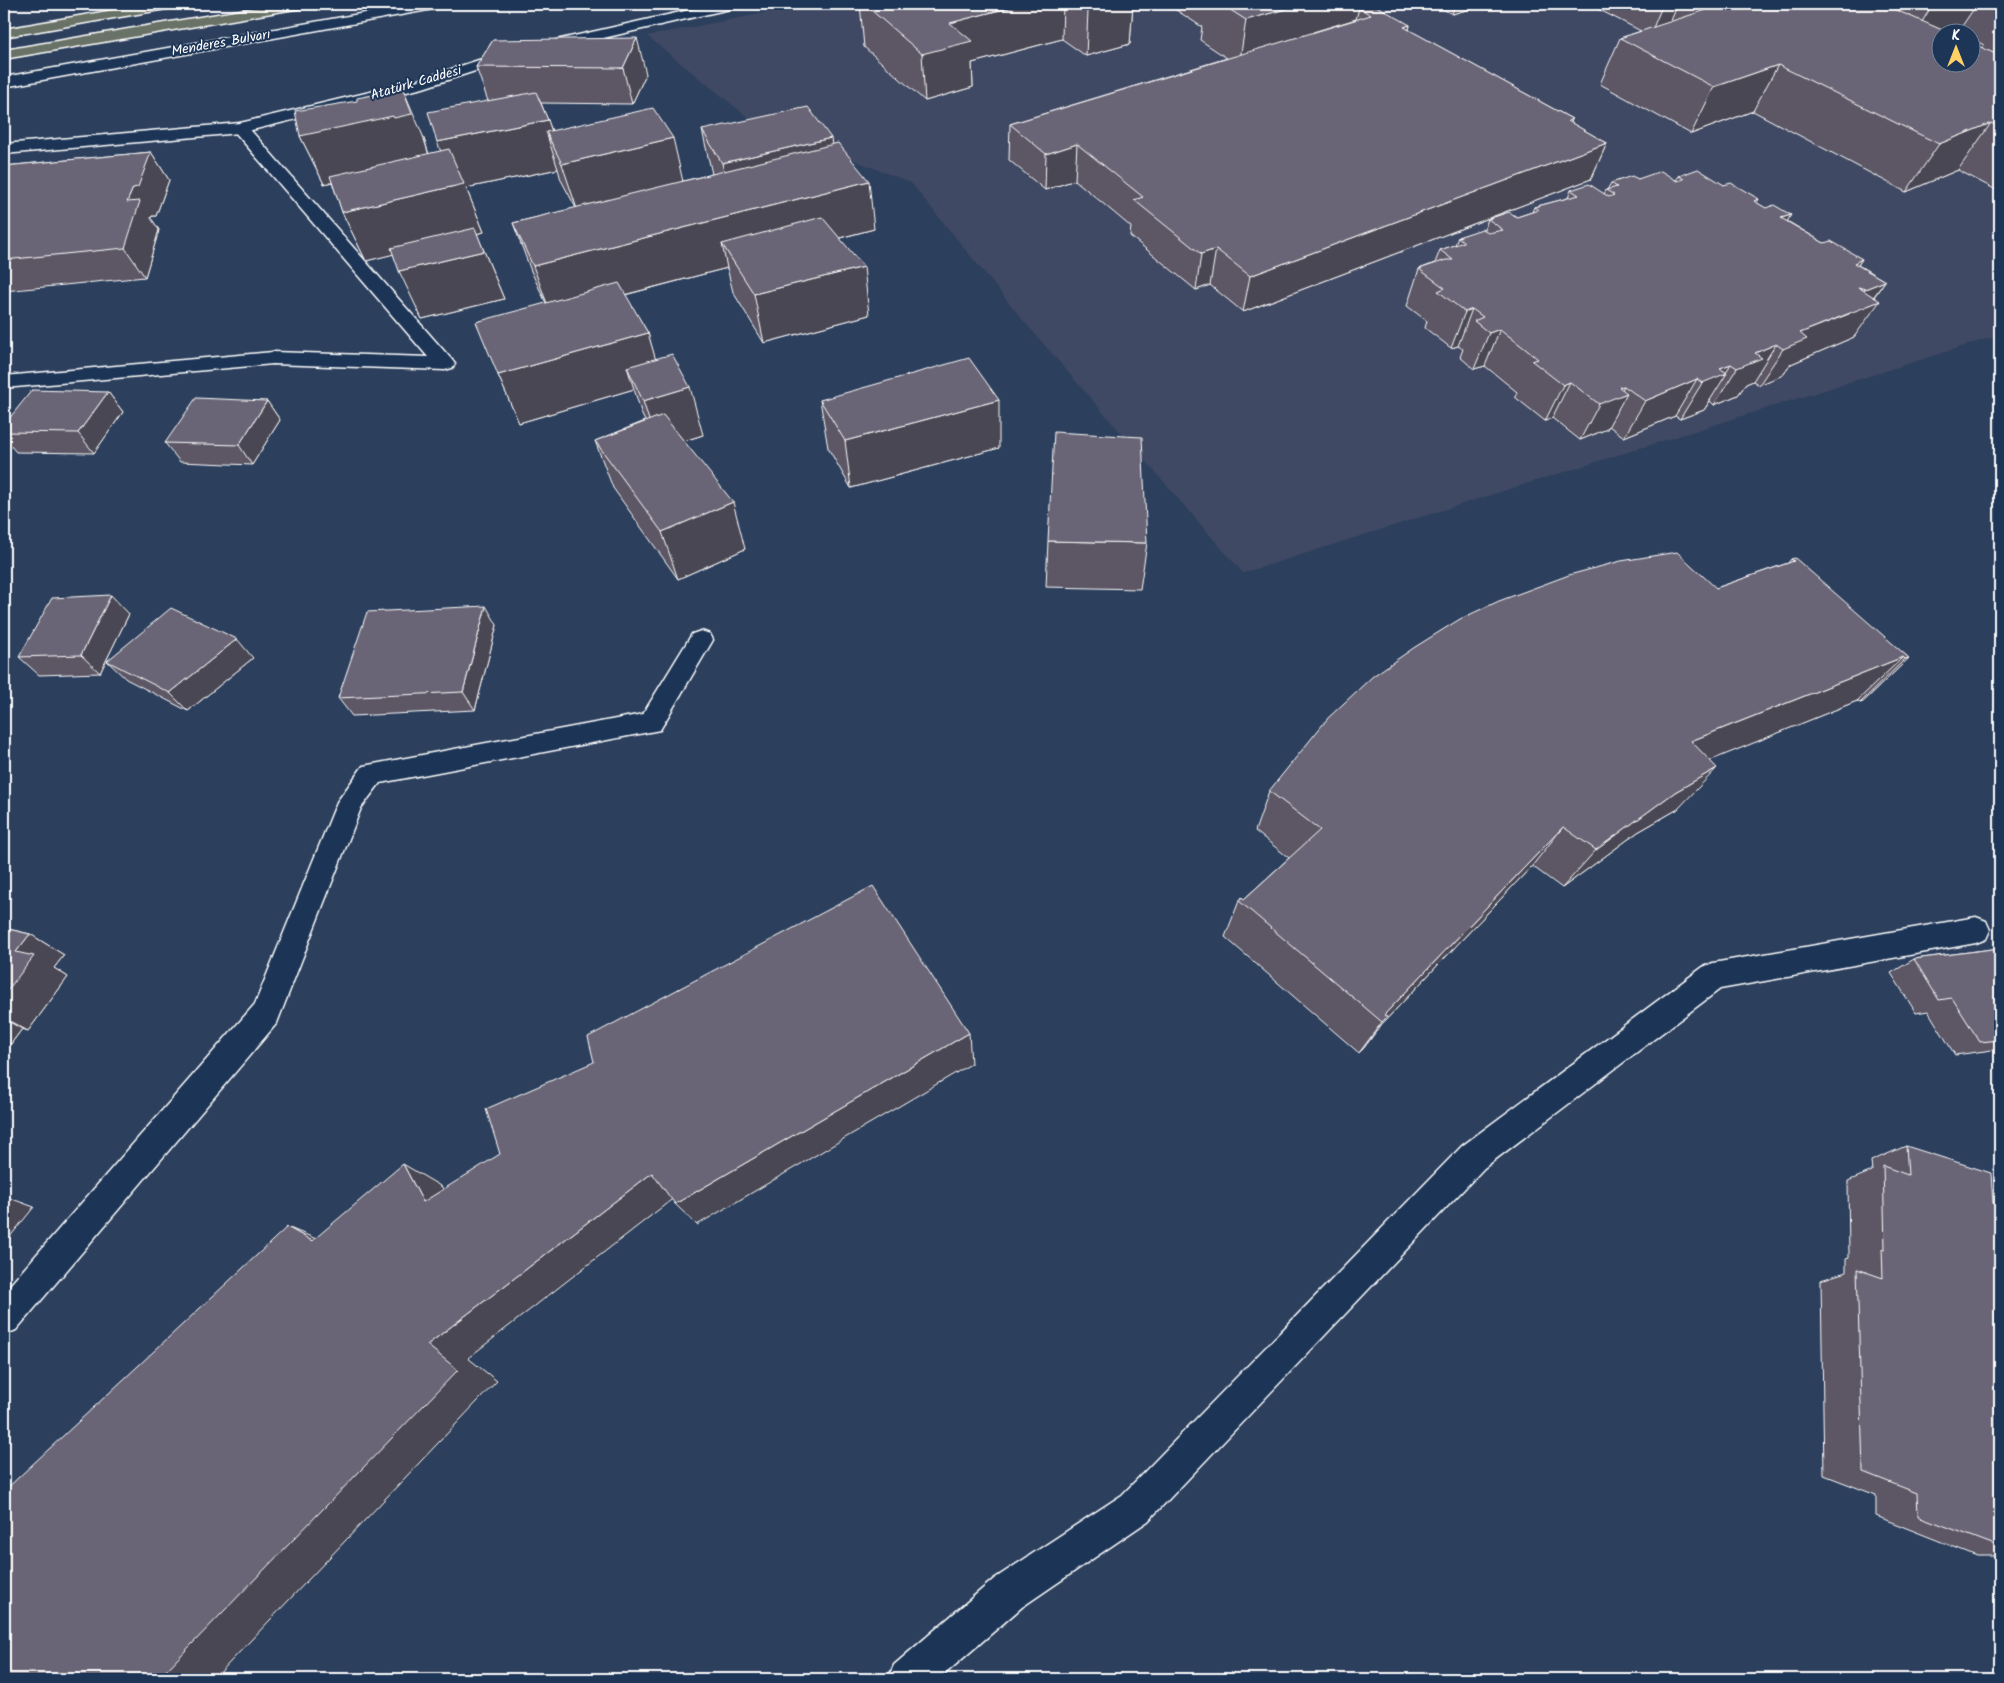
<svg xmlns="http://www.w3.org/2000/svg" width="2004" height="1683" font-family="Kalam,sans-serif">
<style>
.built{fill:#3f4a64;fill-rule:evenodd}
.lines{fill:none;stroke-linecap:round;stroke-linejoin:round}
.minor-casing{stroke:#fff;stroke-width:3}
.tertiary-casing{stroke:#fff;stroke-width:3}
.secondary-casing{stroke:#fff;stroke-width:3}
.trunk-casing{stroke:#fff;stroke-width:3}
.minor{fill:#1d3557;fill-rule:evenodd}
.tertiary{fill:#1d3557;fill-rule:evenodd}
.secondary{fill:#1d3557;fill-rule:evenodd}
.trunk{fill:#697266;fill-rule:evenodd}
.wall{fill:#5b5765;stroke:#fff;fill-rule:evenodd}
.shaded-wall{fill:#4a4753;stroke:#fff}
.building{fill:#6a6576;stroke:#fff}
.labels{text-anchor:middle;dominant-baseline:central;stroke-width:4;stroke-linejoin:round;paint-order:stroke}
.far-street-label{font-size:14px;fill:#fff;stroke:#1d3557}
</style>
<rect width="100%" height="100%" fill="#2c3f5d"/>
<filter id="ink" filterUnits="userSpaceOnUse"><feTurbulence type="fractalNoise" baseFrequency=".02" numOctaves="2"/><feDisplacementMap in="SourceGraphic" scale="10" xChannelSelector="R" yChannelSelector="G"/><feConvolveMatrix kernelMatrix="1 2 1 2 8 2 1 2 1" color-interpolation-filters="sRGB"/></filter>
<g filter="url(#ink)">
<path class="built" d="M 811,4 L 2000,4 L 2000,340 L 1990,338 L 1243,573 L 1027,325 L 911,183 L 749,118 L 647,36 ZM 1942,32 L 1972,32 L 1972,62 L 1942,62 Z"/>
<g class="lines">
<g class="minor-casing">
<path id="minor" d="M 240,123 L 246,125 L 452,360 L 455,364 L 452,368 L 445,370 L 273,364 L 4,388 L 4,376 L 273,352 L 428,357 L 234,131 L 232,128 Z
M 701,631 L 710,634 L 713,640 L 660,730 L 380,783 L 361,808 L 277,1023 L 16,1330 L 4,1335 L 4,1292 L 255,1004 L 337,802 L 363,766 L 643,714 L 692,634 Z
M 1976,917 L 1986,921 L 1990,930 L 1986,939 L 1976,943 L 1720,989 L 1484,1168 L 1148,1521 L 1022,1607 L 939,1679 L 888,1679 L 894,1665 L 994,1579 L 1122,1495 L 1462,1146 L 1703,967 L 1713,963 Z"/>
</g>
<g class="tertiary-casing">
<path id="tertiary" d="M 716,4 L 741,4 L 734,8 L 512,59 L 423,88 L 240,133 L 4,154 L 4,144 L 240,123 L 412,82 L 503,52 Z"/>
</g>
<g class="secondary-casing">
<path id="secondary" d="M 416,4 L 446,4 L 439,8 L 4,87 L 4,77 Z"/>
</g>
<g class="trunk-casing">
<path id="trunk" d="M 148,4 L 179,4 L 172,8 L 4,37 L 4,29 Z
M 277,4 L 308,4 L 301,8 L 4,59 L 4,50 Z"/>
</g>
<use href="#minor" class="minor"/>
<use href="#tertiary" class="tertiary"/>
<use href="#secondary" class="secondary"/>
<use href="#trunk" class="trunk"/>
</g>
<path class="wall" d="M 860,4 L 1133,4 L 1130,44 L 1086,56 L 1062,39 L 972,63 L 973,87 L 925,101 L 864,47 Z
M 1174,4 L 1363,4 L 1363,7 L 1410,25 L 1409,30 L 1572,119 L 1571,123 L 1607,143 L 1591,179 L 1243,312 L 1210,285 L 1196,290 L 1130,236 L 1131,227 L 1075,180 L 1045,190 L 1009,160 L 1010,124 L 1227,58 L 1200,40 L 1202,27 L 1173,8 Z
M 1433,4 L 1487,4 L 1452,14 Z
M 1588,4 L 2000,4 L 2000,192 L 1958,170 L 1906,192 L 1753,111 L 1691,134 L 1600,84 L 1620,38 L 1641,31 ZM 1942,32 L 1972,32 L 1972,39 L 1984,45 L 1982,48 Z
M 493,40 L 646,74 L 632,104 L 541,103 L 552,131 L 683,181 L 712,174 L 702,130 L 832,145 L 874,229 L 840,238 L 869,315 L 764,343 L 733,292 L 727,268 L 625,295 L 648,333 L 655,359 L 703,435 L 684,441 L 745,549 L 678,579 L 613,488 L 595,441 L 645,421 L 642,415 L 634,389 L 519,423 L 498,375 L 546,303 L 531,271 L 513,223 L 576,208 L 561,180 L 558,169 L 466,188 L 484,232 L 477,234 L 504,299 L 422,319 L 393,254 L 366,261 L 342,212 L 332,182 L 324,184 L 300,136 L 423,136 L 429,154 L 441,151 L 488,101 L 476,67 Z
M 151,152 L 169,180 L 156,216 L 152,216 L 151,218 L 159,230 L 145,277 L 4,291 L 4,166 Z
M 1679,176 L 1724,185 L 1759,199 L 1757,203 L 1824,243 L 1862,259 L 1858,265 L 1885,281 L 1874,297 L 1854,337 L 1791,364 L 1783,375 L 1759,385 L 1753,381 L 1746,384 L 1738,395 L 1714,405 L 1710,401 L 1704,410 L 1680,419 L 1675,416 L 1624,437 L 1609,426 L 1607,429 L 1580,440 L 1552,418 L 1545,421 L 1515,397 L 1517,392 L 1485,366 L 1474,369 L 1460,357 L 1463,349 L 1458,346 L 1451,348 L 1425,328 L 1427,321 L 1407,306 L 1419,269 L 1435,263 L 1440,250 L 1455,245 L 1458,237 L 1484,230 L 1488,219 L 1517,217 L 1532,212 L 1534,207 L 1568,198 L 1571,190 L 1604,194 L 1606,190 L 1607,190 L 1611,183 L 1638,179 L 1676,180 Z
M 108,392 L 123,412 L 94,453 L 16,452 L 4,438 L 4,425 Z
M 820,400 L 999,448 L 851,488 L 828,448 Z
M 267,401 L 280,420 L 252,465 L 180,462 L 165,443 Z
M 1048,541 L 1147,543 L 1140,589 L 1046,587 Z
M 1791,559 L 1909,658 L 1863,702 L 1860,703 L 1857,701 L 1710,760 L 1678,809 L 1638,832 L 1562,888 L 1532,866 L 1381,1025 L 1363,1049 L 1359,1053 L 1225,937 L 1239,901 L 1244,899 L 1289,858 L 1255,831 L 1269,791 L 1716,588 L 1788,563 Z
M 129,614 L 100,673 L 39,675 L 19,657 Z
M 497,625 L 475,710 L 352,716 L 338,698 Z
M 253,658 L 188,711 L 126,679 L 107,661 Z
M 4,928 L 30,934 L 64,955 L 54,968 L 68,977 L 28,1031 L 22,1029 L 4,1053 Z
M 2000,948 L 2000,1049 L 1955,1055 L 1928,1011 L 1916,1013 L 1891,973 L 1914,959 Z
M 1906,1146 L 1993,1203 L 2000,1205 L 2000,1556 L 1977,1556 L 1876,1516 L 1876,1495 L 1824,1475 L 1821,1280 L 1846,1272 L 1846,1259 L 1849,1258 L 1848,1181 L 1872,1171 L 1871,1161 Z"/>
<path class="shaded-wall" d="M 1023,4 L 1063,4 L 1062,39 L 972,63 L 973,87 L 925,101 L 922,54 L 950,23 Z
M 1112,4 L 1133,4 L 1130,44 L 1086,56 L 1088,10 Z
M 1303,4 L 1363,4 L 1362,10 L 1359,8 L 1356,19 L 1313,32 L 1310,45 L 1239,66 L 1246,20 Z
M 1455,4 L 1487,4 L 1452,14 Z
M 1663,4 L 1678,4 L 1667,30 L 1650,35 Z
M 1941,4 L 1977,4 L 1958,32 L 1942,32 L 1903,53 L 1931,7 Z
M 1410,25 L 1401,60 L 1404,27 Z
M 637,38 L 646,74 L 632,104 L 623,68 Z
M 1778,65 L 1753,111 L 1691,134 L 1714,87 Z
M 403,89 L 423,136 L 431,162 L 413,163 L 324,184 L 300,136 Z
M 548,120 L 562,162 L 546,132 L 558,169 L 466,188 L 484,232 L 366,261 L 342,212 L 455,186 L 437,142 Z
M 1991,123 L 1958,170 L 1906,192 L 1939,144 Z
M 673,138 L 684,186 L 578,212 L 562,164 Z
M 831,138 L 837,186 L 732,211 L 722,163 Z
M 1607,143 L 1591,179 L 1243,312 L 1250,276 Z
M 1077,144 L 1075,180 L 1045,190 L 1046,154 Z
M 151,152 L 169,180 L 156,216 L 152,216 L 151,218 L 159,230 L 145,277 L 125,248 L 127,202 L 133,188 Z
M 869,181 L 874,229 L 736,265 L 722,244 L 727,268 L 551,314 L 533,266 Z
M 1791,215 L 1769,252 L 1781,218 Z
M 1216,249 L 1210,285 L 1196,290 L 1201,254 Z
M 484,251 L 504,299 L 422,319 L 399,271 Z
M 1862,259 L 1837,296 L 1854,263 Z
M 864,267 L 869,315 L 764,343 L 754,294 Z
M 1885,281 L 1867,306 L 1880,301 L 1854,337 L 1791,364 L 1783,375 L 1759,385 L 1783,349 L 1800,333 L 1849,314 L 1865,289 Z
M 1472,309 L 1458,346 L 1451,348 L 1465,312 Z
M 1500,329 L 1485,366 L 1474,369 L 1489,333 Z
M 648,333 L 662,381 L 627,367 L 634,389 L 519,423 L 498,375 Z
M 1776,344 L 1753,381 L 1746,384 L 1738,395 L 1714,405 L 1737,368 L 1755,353 Z
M 1731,364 L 1724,375 L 1727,373 L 1704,410 L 1680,419 L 1702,383 L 1720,368 Z
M 1697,379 L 1675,416 L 1624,437 L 1645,401 Z
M 1570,382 L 1552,418 L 1545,421 L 1563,385 Z
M 1624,386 L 1619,396 L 1627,393 L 1607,429 L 1580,440 L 1599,404 L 1619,387 Z
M 690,387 L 703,435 L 658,449 L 643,401 Z
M 108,392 L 123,412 L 94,453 L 78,433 Z
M 999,400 L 999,448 L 851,488 L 845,441 Z
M 267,401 L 280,420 L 252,465 L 239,445 Z
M 733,502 L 745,549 L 678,579 L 662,532 Z
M 111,595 L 129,614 L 100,673 L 81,655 Z
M 486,606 L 497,625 L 475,710 L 463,692 Z
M 237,639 L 253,658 L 188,711 L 170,693 Z
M 1903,657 L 1857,701 L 1655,783 L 1691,741 Z
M 1909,658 L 1863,702 L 1860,703 L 1905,659 Z
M 1717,768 L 1678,809 L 1638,832 L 1562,888 L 1596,850 L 1675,792 Z
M 1563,827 L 1532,866 L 1381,1025 L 1363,1049 L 1359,1053 L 1382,1022 L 1384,1015 Z
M 30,934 L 64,955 L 54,968 L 68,977 L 28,1031 L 4,1018 L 4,995 L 16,952 Z
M 4,1019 L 22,1029 L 4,1053 Z
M 969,1033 L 971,1064 L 697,1225 L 675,1204 Z
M 403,1164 L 442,1187 L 462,1224 L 423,1202 Z
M 652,1173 L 675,1197 L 468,1358 L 497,1381 L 214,1679 L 158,1679 L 427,1345 Z
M 4,1196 L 34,1207 L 4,1244 Z
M 287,1227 L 336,1247 L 312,1241 Z"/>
<path class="building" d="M 864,4 L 1023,4 L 950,23 L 972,41 L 922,54 Z
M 1079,4 L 1112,4 L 1088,10 Z
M 1221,4 L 1304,4 L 1246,20 Z
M 1373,4 L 1410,25 L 1404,27 L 1572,119 L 1568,121 L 1607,143 L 1250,276 L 1216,249 L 1201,254 L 1134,200 L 1143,197 L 1077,144 L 1046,154 L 1010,124 L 1371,15 L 1359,8 Z
M 1699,4 L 1882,4 L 1947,32 L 1942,32 L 1942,62 L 1972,62 L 1972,43 L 2000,56 L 2000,127 L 1991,123 L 1939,144 L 1778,65 L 1714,87 L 1620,38 L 1709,9 Z
M 1924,4 L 1941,4 L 1931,7 Z
M 2000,30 L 2000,37 L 1992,33 Z
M 637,38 L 623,68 L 476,67 L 493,40 Z
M 403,89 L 412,114 L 394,118 L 393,116 L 300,136 L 295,111 L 357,101 L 357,98 Z
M 536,92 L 548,120 L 437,142 L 428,112 Z
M 808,107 L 831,138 L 722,163 L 702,130 Z
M 653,108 L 673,138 L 562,164 L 546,132 Z
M 838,143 L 869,181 L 533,266 L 513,223 Z
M 449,149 L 464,184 L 342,212 L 330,176 Z
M 151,152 L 138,187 L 133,188 L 127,202 L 140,201 L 125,248 L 4,260 L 4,166 Z
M 1698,169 L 1724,185 L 1731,183 L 1759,199 L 1754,201 L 1766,208 L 1774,205 L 1791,215 L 1781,218 L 1824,243 L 1831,241 L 1862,259 L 1854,263 L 1885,281 L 1865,289 L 1858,287 L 1880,301 L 1800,333 L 1807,339 L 1783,349 L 1776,344 L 1755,353 L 1762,358 L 1737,368 L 1731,364 L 1720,368 L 1727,373 L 1702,383 L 1697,379 L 1645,401 L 1624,386 L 1619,387 L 1627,393 L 1599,404 L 1570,382 L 1563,385 L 1532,361 L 1538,359 L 1500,329 L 1489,333 L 1474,321 L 1483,317 L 1472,309 L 1465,312 L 1438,291 L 1445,288 L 1419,269 L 1446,260 L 1453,260 L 1440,250 L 1464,242 L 1458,237 L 1482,229 L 1488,233 L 1503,230 L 1488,219 L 1509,212 L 1517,217 L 1538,210 L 1534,207 L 1579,195 L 1571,190 L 1589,184 L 1609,197 L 1614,195 L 1606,190 L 1617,187 L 1611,183 L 1632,176 L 1638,179 L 1661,171 L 1677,181 L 1684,179 L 1679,176 Z
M 822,217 L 864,267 L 754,294 L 722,244 Z
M 475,228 L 484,251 L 399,271 L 391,248 Z
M 619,283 L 648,333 L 498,375 L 476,322 Z
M 672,354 L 690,387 L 643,401 L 627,367 Z
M 969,358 L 999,400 L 845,441 L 820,400 Z
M 32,390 L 108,392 L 78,433 L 4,432 L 4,425 Z
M 196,398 L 267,401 L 239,445 L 165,443 Z
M 663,415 L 733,502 L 662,532 L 595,441 Z
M 1054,432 L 1142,437 L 1147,543 L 1048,541 Z
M 1677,552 L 1716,588 L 1794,561 L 1791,559 L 1795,558 L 1909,658 L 1905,659 L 1903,657 L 1691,741 L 1717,768 L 1675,792 L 1596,850 L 1563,827 L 1384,1015 L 1387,1017 L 1382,1022 L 1239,901 L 1242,897 L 1244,899 L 1320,830 L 1269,791 L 1328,718 L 1373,676 L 1415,647 L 1460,619 L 1499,601 L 1569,575 L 1621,561 Z
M 111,595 L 81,655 L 19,657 L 52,598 Z
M 486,606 L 463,692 L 338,698 L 367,612 Z
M 171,608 L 237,639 L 170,693 L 107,661 Z
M 873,886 L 969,1033 L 675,1204 L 652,1173 L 427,1345 L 458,1370 L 158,1679 L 7,1679 L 4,1675 L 4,1491 L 287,1227 L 312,1241 L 403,1164 L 423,1202 L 500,1154 L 486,1109 L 594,1062 L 588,1037 Z
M 4,928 L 30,934 L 16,952 L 34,956 L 4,995 Z
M 2000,948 L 2000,1040 L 1980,1042 L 1952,998 L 1939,1000 L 1914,959 Z
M 1906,1146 L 1991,1173 L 1993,1203 L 2000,1205 L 2000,1547 L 1918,1516 L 1917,1493 L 1863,1472 L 1857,1269 L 1883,1278 L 1882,1248 L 1885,1249 L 1883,1166 L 1908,1175 Z"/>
</g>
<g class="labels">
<g class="far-street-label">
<text transform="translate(221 43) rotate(-10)">Menderes Bulvarı</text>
<text transform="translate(416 83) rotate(-16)">Atatürk Caddesi</text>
</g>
</g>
<rect width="2004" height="1683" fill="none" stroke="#1d3557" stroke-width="20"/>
<rect x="10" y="10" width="1984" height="1663" fill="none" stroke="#fff" stroke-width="2" filter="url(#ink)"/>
<g transform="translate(1956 48)"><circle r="24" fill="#1d3557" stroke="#77869a"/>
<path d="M0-4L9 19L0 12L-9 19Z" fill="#ffd166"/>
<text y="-8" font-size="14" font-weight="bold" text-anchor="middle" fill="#ffffff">K</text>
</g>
</svg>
